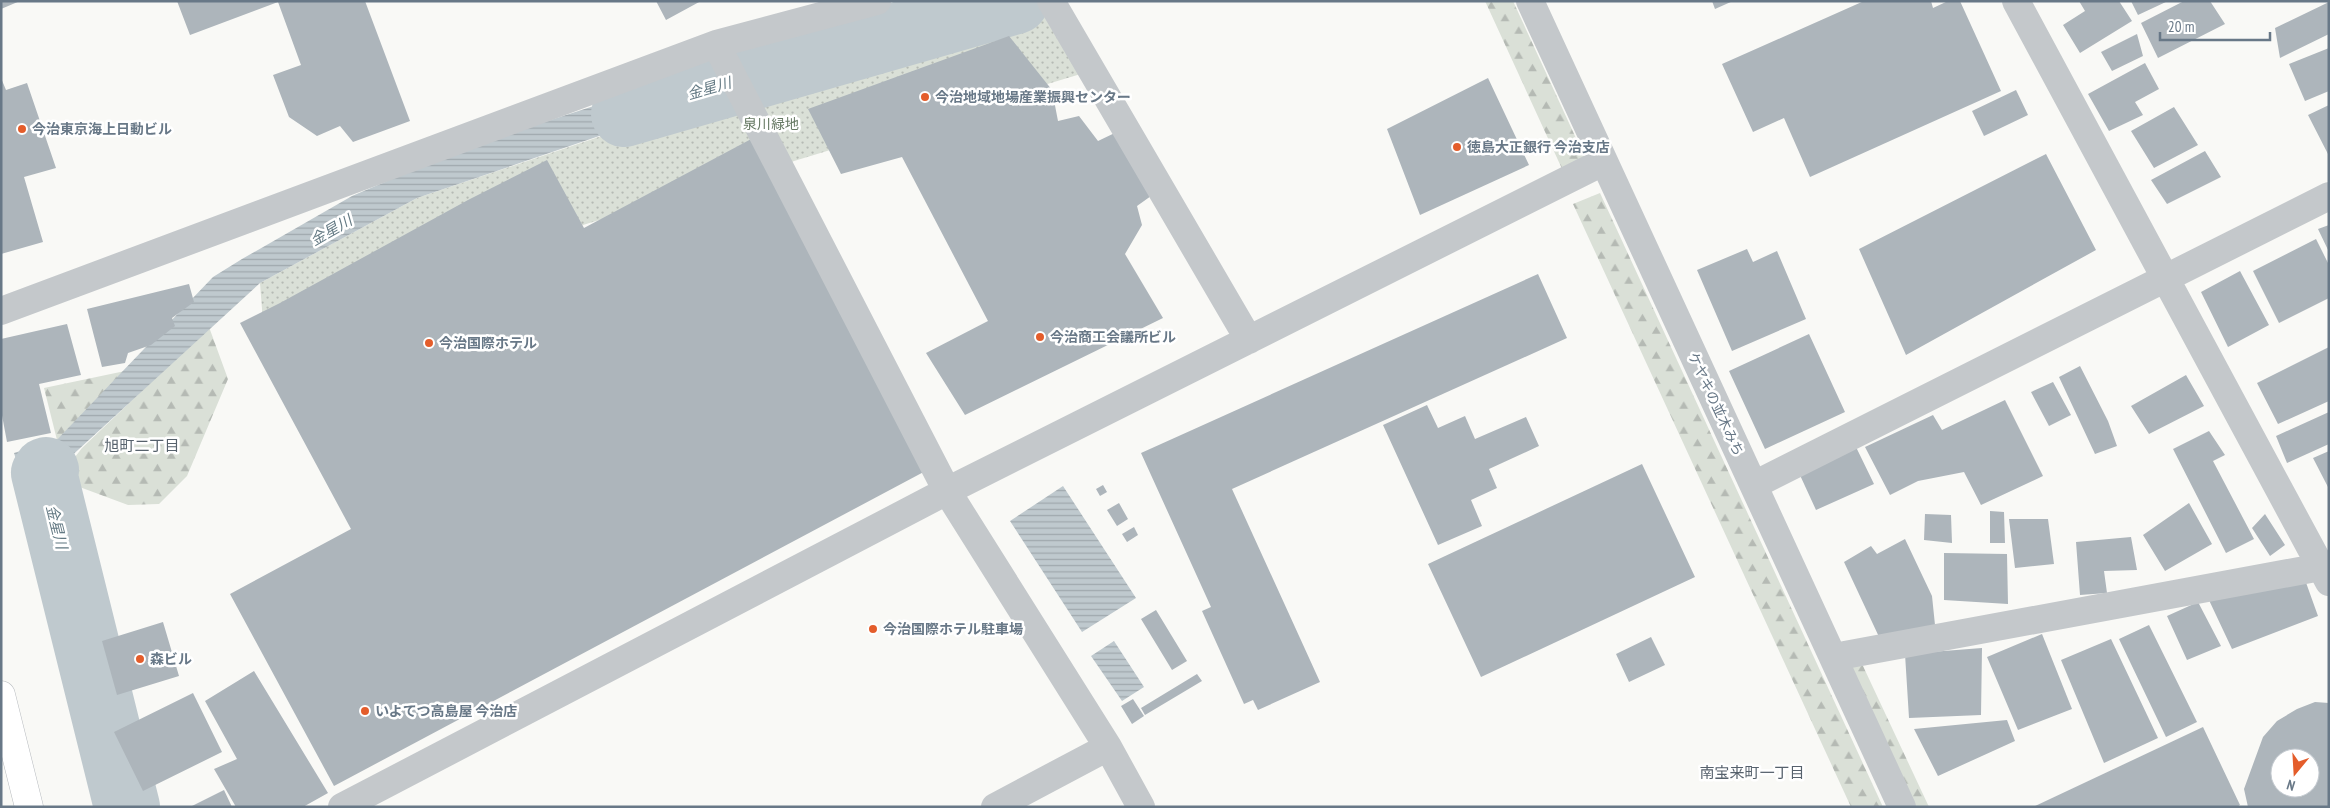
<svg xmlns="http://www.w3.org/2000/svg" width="2330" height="808" font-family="'PT Sans Narrow','Noto Sans JP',sans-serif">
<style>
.forest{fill:url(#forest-firs)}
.park{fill:url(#park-dots)}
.water{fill:url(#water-rules)}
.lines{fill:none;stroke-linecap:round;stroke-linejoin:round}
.river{stroke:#bfc9ce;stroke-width:66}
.building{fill:#adb5bb;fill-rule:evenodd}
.major-casing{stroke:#b7bbbf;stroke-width:29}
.minor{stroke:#c4c8cb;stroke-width:28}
.major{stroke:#fff;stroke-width:28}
.poi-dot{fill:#e45d2b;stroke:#fff;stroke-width:2}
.labels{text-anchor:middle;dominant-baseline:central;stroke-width:5;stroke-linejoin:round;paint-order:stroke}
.poi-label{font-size:14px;font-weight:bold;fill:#687887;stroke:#fff;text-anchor:start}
.park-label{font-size:14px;fill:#667963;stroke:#fff}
.street-label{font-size:14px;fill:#687887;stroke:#fff}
.water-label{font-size:15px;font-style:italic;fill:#637983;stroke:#fff}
.neighbourhood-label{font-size:15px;fill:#56616c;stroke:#fff}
</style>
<defs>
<pattern id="forest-firs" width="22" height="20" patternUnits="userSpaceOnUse" patternTransform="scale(1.25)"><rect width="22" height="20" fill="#dae0d7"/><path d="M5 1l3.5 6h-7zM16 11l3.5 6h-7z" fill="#b5bab4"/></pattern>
<pattern id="park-dots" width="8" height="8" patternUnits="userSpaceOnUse" patternTransform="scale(1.25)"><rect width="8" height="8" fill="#dae0d7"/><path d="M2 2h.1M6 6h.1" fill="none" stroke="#b5bab4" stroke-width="1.8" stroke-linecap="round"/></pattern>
<pattern id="water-rules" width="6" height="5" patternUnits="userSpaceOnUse" patternTransform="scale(1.25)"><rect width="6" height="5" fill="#bfc9ce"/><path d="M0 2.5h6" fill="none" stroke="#9fa8ad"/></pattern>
</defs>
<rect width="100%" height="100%" fill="#f9f9f6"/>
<path class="forest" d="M 1485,1 L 1513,1 L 1586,160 L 1563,171 Z
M 1600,193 L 1883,807 L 1851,807 L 1573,204 Z
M 209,327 L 228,379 L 187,476 L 159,504 L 128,505 L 58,479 L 82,448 Z
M 125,371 L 57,440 L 44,388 Z
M 1843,664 L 1863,666 L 1929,807 L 1910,807 Z"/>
<path class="park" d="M 1044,8 L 1084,73 L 263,322 L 260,283 L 417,198 L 753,85 Z"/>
<path class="water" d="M 960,1 L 1038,1 L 1044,8 L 765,81 L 752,57 Z
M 702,71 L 717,96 L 417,198 L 260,283 L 54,472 L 51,478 L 74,555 L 57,560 L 38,497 L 26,492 L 14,453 L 49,442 L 50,447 L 213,277 L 242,259 L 352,196 L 467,147 Z
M 1063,486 L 1136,598 L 1082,632 L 1010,521 Z
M 1114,641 L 1144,687 L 1122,701 L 1091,656 Z"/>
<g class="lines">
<path class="river" d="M 624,114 L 1016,1
M 46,470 L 44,473 L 127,807"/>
</g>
<path class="building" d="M 1,1 L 20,1 L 1,9 Z
M 177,1 L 365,1 L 410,121 L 353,142 L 340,126 L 317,136 L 289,117 L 273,75 L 301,65 L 278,2 L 190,35 Z
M 656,1 L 701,1 L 666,20 Z
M 1712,1 L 1733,1 L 1715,9 Z
M 1864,1 L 1931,1 L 1933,8 L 1948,1 L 1960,1 L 2001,91 L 1810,177 L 1784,118 L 1753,132 L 1722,64 Z
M 2079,1 L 2119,1 L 2132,21 L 2080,53 L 2063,25 L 2085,11 Z
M 2131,1 L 2168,1 L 2138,15 Z
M 2184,1 L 2210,1 L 2225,24 L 2158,58 L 2141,23 Z
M 2329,2 L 2329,34 L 2280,58 L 2275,28 Z
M 2137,34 L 2143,56 L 2112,71 L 2101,52 Z
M 1009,36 L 1052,90 L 1058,121 L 1079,116 L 1098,141 L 1121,130 L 1151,196 L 1137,206 L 1142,225 L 1125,254 L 1163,318 L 965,415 L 926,353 L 988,321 L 902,157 L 841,174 L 808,109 Z
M 2329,48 L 2329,91 L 2305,101 L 2289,64 Z
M 2145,63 L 2159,89 L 2135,102 L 2143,115 L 2109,131 L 2088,94 Z
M 1,78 L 6,90 L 27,83 L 56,168 L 24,177 L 43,242 L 1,254 Z
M 1488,78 L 1529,165 L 1420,215 L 1387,129 Z
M 2016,90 L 2028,115 L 1984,136 L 1972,111 Z
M 2329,105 L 2329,156 L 2308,115 Z
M 2174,107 L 2198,145 L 2154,168 L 2131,131 Z
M 755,137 L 933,467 L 334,786 L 230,594 L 351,529 L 240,323 L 280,303 L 468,200 L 547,160 L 584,228 Z
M 2205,151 L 2221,177 L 2167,204 L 2151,180 Z
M 2046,154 L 2096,250 L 1906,355 L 1859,249 Z
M 2329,225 L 2329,252 L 2318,229 Z
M 2316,239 L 2329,265 L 2329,298 L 2279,323 L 2253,271 Z
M 1747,249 L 1753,262 L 1777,251 L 1806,319 L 1732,351 L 1697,270 Z
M 2240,271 L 2269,325 L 2228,347 L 2201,292 Z
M 1538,274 L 1567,338 L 1232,489 L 1320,682 L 1258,710 L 1253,700 L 1244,704 L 1202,611 L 1211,607 L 1141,453 Z
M 189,284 L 194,302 L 172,318 L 175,326 L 151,345 L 128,353 L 125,363 L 102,367 L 87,309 Z
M 67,324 L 81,375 L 39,384 L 51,433 L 7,442 L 1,410 L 1,339 Z
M 1809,334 L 1845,412 L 1765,449 L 1729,371 Z
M 2329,347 L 2329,401 L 2278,424 L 2257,383 Z
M 2080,366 L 2108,421 L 2117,446 L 2095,454 L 2059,377 Z
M 2186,375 L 2204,406 L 2149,434 L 2131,406 Z
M 2053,382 L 2071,415 L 2049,426 L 2031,392 Z
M 2005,400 L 2043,476 L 1981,505 L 1964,472 L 1918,481 L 1890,495 L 1865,447 L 1933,415 L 1942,430 Z
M 1427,405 L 1438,428 L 1465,416 L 1475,439 L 1526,417 L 1539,446 L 1489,469 L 1497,488 L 1471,500 L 1482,526 L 1438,545 L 1383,425 Z
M 2329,412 L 2329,444 L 2287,463 L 2276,436 Z
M 2209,431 L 2225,455 L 2213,461 L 2254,539 L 2226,553 L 2173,449 Z
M 1856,447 L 1874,484 L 1816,510 L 1799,473 Z
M 2329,451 L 2329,489 L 2313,458 Z
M 1642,464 L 1695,577 L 1481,677 L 1428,564 Z
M 1103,485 L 1107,492 L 1100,496 L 1096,489 Z
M 1119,503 L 1128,519 L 1117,526 L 1107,510 Z
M 2189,503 L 2212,544 L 2165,571 L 2143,535 Z
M 1990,511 L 2004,512 L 2005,543 L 1990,543 Z
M 1925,514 L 1951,515 L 1952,543 L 1924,540 Z
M 2265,514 L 2285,545 L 2270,556 L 2252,528 Z
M 2009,519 L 2048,519 L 2054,564 L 2015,568 Z
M 1134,527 L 1138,535 L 1127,542 L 1122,534 Z
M 2131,537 L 2137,570 L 2104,571 L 2107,593 L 2080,595 L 2076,542 Z
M 1905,539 L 1932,596 L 1935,625 L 1880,639 L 1844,562 L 1871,546 L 1877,554 Z
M 1944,553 L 2007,554 L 2008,604 L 1944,600 Z
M 2304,577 L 2318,616 L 2232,649 L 2208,598 Z
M 2198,602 L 2221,646 L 2187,660 L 2167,616 Z
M 1156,610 L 1187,661 L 1172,670 L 1141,619 Z
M 163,622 L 179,676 L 117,695 L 102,641 Z
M 2149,625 L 2197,722 L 2166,737 L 2119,639 Z
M 2042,634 L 2072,709 L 2018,730 L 1987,657 Z
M 1651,637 L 1665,665 L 1629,682 L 1616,654 Z
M 2111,639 L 2158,738 L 2104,763 L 2061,660 Z
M 1982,648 L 1981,715 L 1909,718 L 1905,654 Z
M 254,671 L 328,793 L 303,807 L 236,807 L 214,769 L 237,759 L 205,701 Z
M 1197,674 L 1202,681 L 1145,715 L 1141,708 Z
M 193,693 L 222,752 L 143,791 L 114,732 Z
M 1133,699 L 1144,716 L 1132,724 L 1121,706 Z
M 2315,702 L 2329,703 L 2329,807 L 2248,807 L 2244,789 L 2263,737 L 2277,721 L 2297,709 ZM 2280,758 L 2310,758 L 2310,788 L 2280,788 Z
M 2007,720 L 2015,741 L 1938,776 L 1914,729 Z
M 2203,727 L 2240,805 L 2237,807 L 2033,807 Z
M 224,790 L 232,807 L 190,807 Z"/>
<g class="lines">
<g class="major-casing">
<path id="major" d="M 1,695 L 29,807"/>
</g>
<path class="minor" d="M 1051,1 L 1249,340
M 1530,1 L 1902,807
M 2016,1 L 2329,582
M 716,44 L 947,491 L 1108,747 L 1141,807
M 1,311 L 716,44 L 877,1
M 1754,485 L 2329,196
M 1834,657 L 2321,567
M 342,807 L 947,491 L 1603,162
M 995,807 L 1108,747"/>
<use href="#major" class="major"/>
</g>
<g class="poi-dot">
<circle cx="925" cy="97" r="5"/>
<circle cx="22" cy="129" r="5"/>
<circle cx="1457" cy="147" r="5"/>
<circle cx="1040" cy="337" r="5"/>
<circle cx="429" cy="343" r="5"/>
<circle cx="873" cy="629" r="5"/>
<circle cx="140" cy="659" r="5"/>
<circle cx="365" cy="711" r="5"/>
</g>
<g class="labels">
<g class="poi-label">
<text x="935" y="97">今治地域地場産業振興センター</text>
<text x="32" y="129">今治東京海上日動ビル</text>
<text x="1467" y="147">徳島大正銀行 今治支店</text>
<text x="1050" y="337">今治商工会議所ビル</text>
<text x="439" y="343">今治国際ホテル</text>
<text x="883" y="629">今治国際ホテル駐車場</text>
<text x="150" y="659">森ビル</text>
<text x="375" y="711">いよてつ高島屋 今治店</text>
</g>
<g class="park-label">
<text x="771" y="124">泉川緑地</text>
</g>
<g class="street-label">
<text transform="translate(1716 404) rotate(65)">ケヤキの並木みち</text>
</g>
<g class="water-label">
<text transform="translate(709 88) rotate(-16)">金星川</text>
<text transform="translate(331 230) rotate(-30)">金星川</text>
<text transform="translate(57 527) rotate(76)">金星川</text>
</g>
<g class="neighbourhood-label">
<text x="142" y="445">旭町二丁目</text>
<text x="1752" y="772">南宝来町一丁目</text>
</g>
</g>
<rect width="2330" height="808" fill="none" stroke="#687887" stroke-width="5"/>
<g transform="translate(2295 773) rotate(198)"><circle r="24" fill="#ffffff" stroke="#c3c9cf"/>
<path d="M0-4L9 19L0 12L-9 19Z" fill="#e45d2b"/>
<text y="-8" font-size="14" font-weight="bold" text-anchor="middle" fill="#687887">N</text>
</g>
<path d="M2160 32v8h110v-8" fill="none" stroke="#687887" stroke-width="2.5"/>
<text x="2168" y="32" font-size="15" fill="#687887" stroke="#ffffff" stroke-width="4" paint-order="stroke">20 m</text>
</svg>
